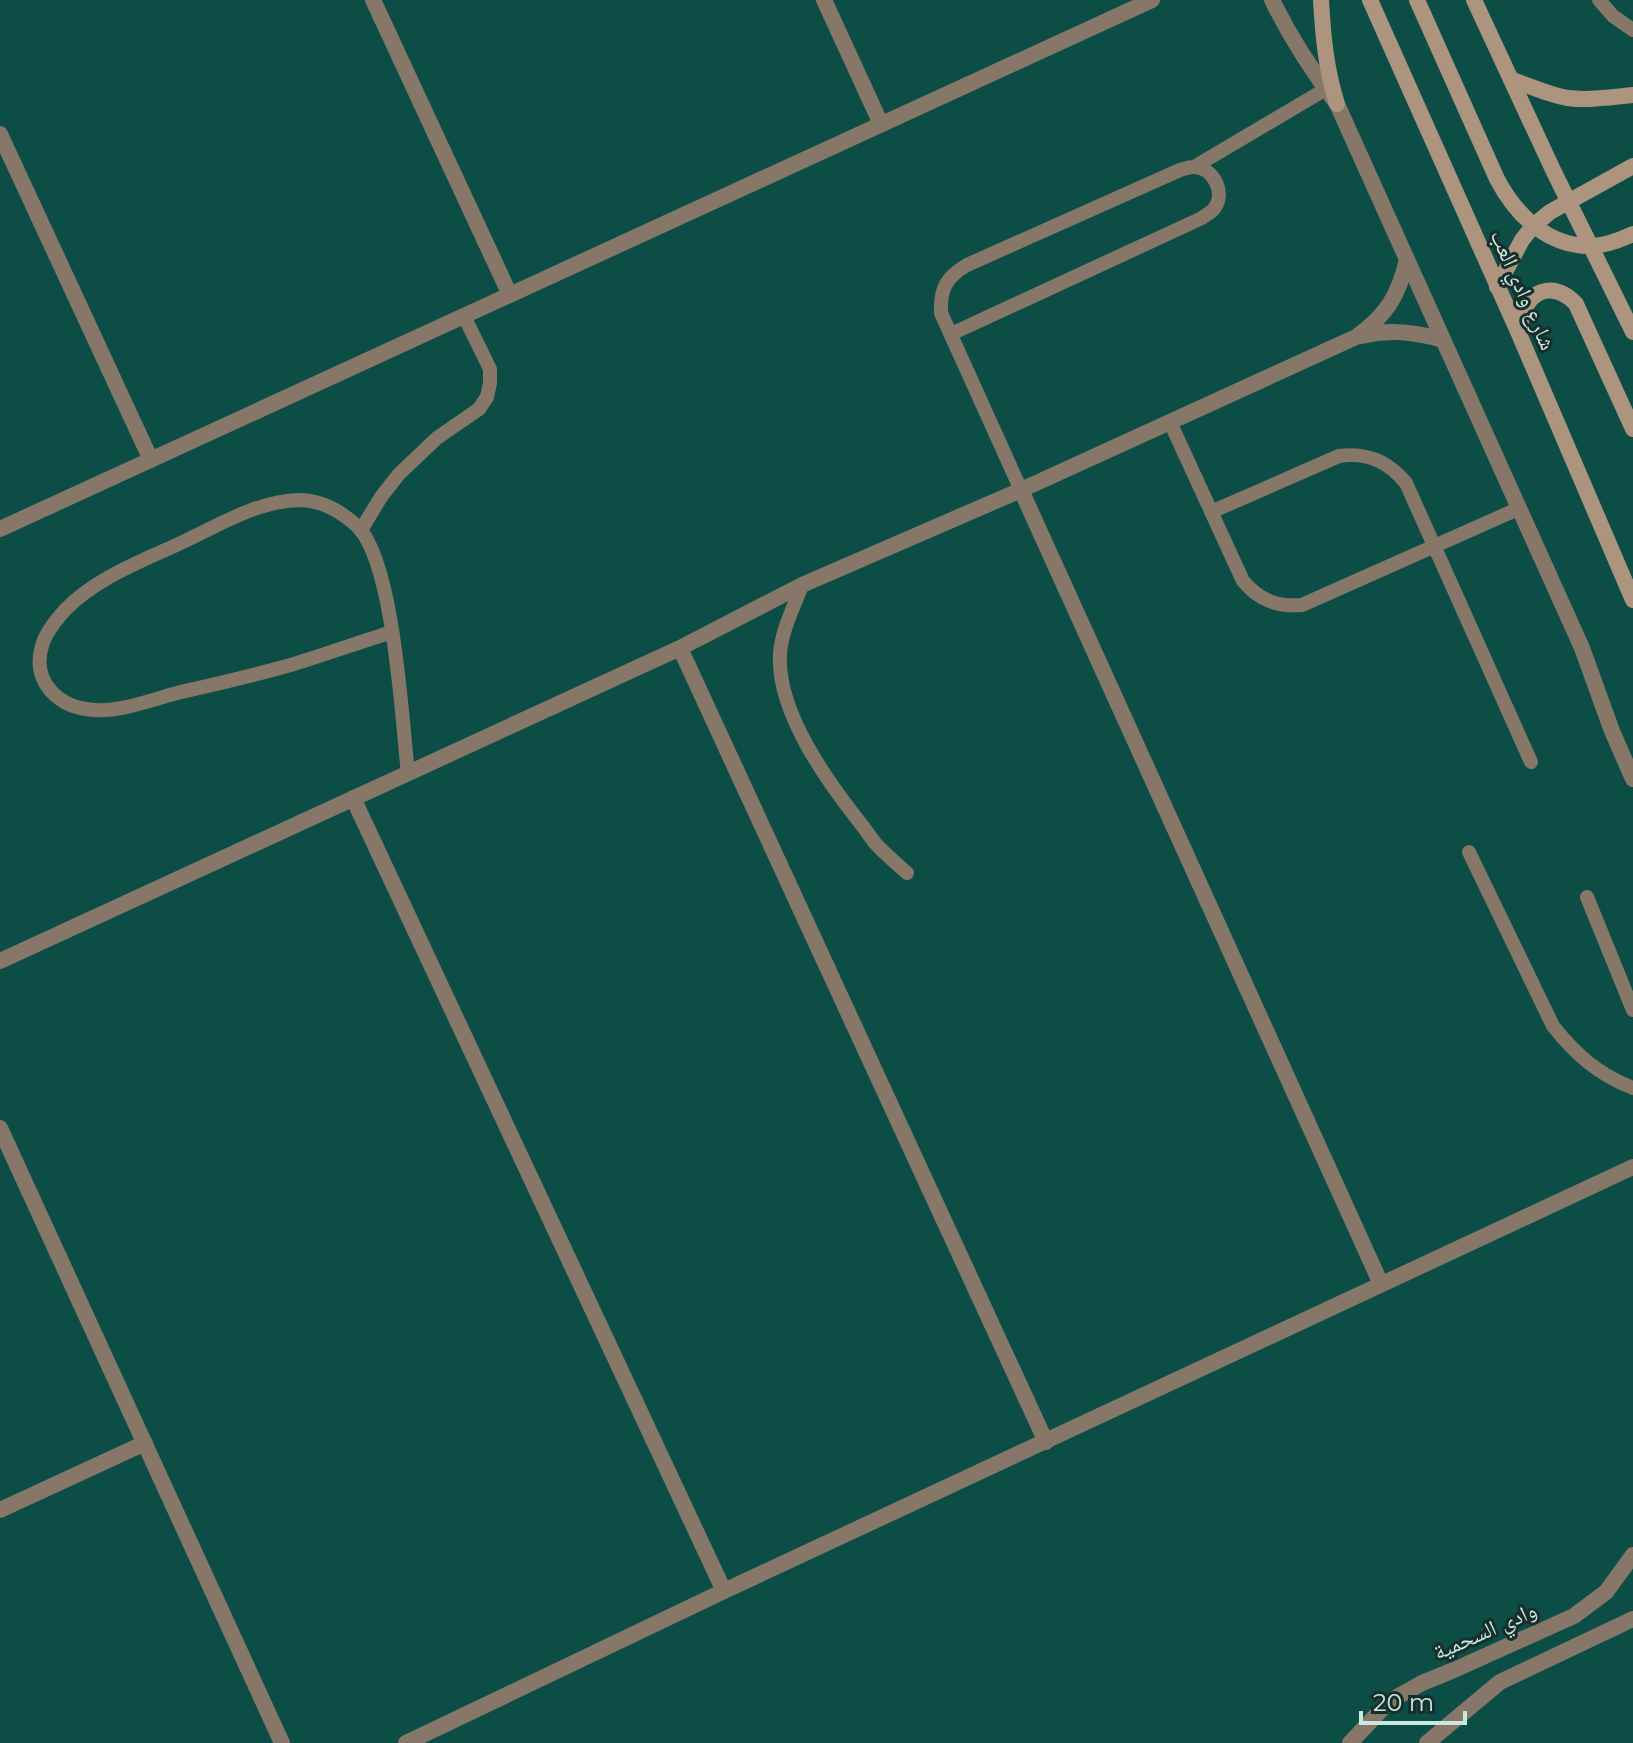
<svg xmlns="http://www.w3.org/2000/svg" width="1633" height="1743" font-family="Montserrat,'Noto Naskh Arabic',sans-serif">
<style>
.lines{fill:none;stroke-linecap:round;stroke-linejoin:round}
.lane{stroke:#877769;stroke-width:14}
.street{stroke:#877769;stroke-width:16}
.secondary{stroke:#ac947e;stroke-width:16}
.labels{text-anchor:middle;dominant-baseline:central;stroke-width:6;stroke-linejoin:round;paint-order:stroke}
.street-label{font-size:22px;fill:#cae8e2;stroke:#162f2b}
</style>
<rect width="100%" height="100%" fill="#0c4e46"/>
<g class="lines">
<path class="lane" d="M 1599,0 L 1613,16 L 1633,30
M 1194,167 L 1326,89
M 951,334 L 1202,218 C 1206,215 1210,213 1213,210 C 1227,194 1214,167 1193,167 C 1188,167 1184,169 1180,170 L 967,265 C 946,277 940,289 941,313 L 1021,490
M 1170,422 L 1243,581 C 1259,600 1277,607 1302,605 L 1520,508
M 1211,512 L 1339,456 C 1367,452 1388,461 1406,483 L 1531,762
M 361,530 L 381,497 L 399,474 L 437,438 L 479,409 L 487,397 L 490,383 L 490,369 L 464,316
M 802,585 C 794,607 781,631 780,655 C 777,712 827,781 861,824 C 866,830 870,837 875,843 C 885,854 896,863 907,873
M 392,632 C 360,642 327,654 294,664 C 256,675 216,684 177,693 C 151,700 120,712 94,710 C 59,708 31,682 42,646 C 45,633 56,620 65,610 C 97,577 145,560 185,541 C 221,524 258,501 299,500 C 321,500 342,512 358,527 C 394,564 402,720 408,774
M 1469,852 L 1553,1026 C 1575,1054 1599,1075 1633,1088
M 1587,897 L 1633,1010"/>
<path class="street" d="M 373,0 L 510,295
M 824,0 L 881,124
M 1272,0 C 1290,37 1312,71 1337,104 L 1582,648 L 1612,731 L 1633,779
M 0,134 L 151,460
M 1361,336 C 1390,329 1415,332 1443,340
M 1021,490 L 1381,1284
M 0,529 L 1152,0
M 680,648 L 1046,1442
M 353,798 L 724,1591
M 0,961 L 680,648 L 802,585 L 1021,490 L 1356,337 C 1386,316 1399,295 1407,259
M 0,1128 L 282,1743
M 0,1510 L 145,1443
M 406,1743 L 724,1591 L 1633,1167
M 1350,1743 L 1383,1708 L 1397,1697 L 1422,1683 L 1454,1670 L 1574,1616 L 1606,1592 L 1633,1555
M 1427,1743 L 1500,1682 L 1633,1619"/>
<path class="secondary" d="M 1321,0 C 1323,36 1326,69 1337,104
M 1370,0 L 1519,334 L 1633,600
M 1417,0 L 1497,179 C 1516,215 1547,246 1590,246 C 1604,246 1620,240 1633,234
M 1474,0 L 1553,170 L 1633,332
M 1512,80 C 1531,86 1549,95 1568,98 C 1589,101 1612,97 1633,95
M 1497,287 L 1522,240 L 1533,226 L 1550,212 L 1633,166
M 1519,334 C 1520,327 1521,320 1523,313 C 1533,286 1557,284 1576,304 L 1633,429"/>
</g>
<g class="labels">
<g class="street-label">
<text transform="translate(1523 290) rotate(66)">شارع وادي العب</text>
<text transform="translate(1485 1631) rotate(-24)">وادي السحمية</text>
</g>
</g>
<path d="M1361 1711v12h104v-12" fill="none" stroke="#cae8e2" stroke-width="4"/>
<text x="1373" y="1711" font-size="24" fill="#cae8e2" stroke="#162f2b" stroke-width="6" paint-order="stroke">20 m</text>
</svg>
